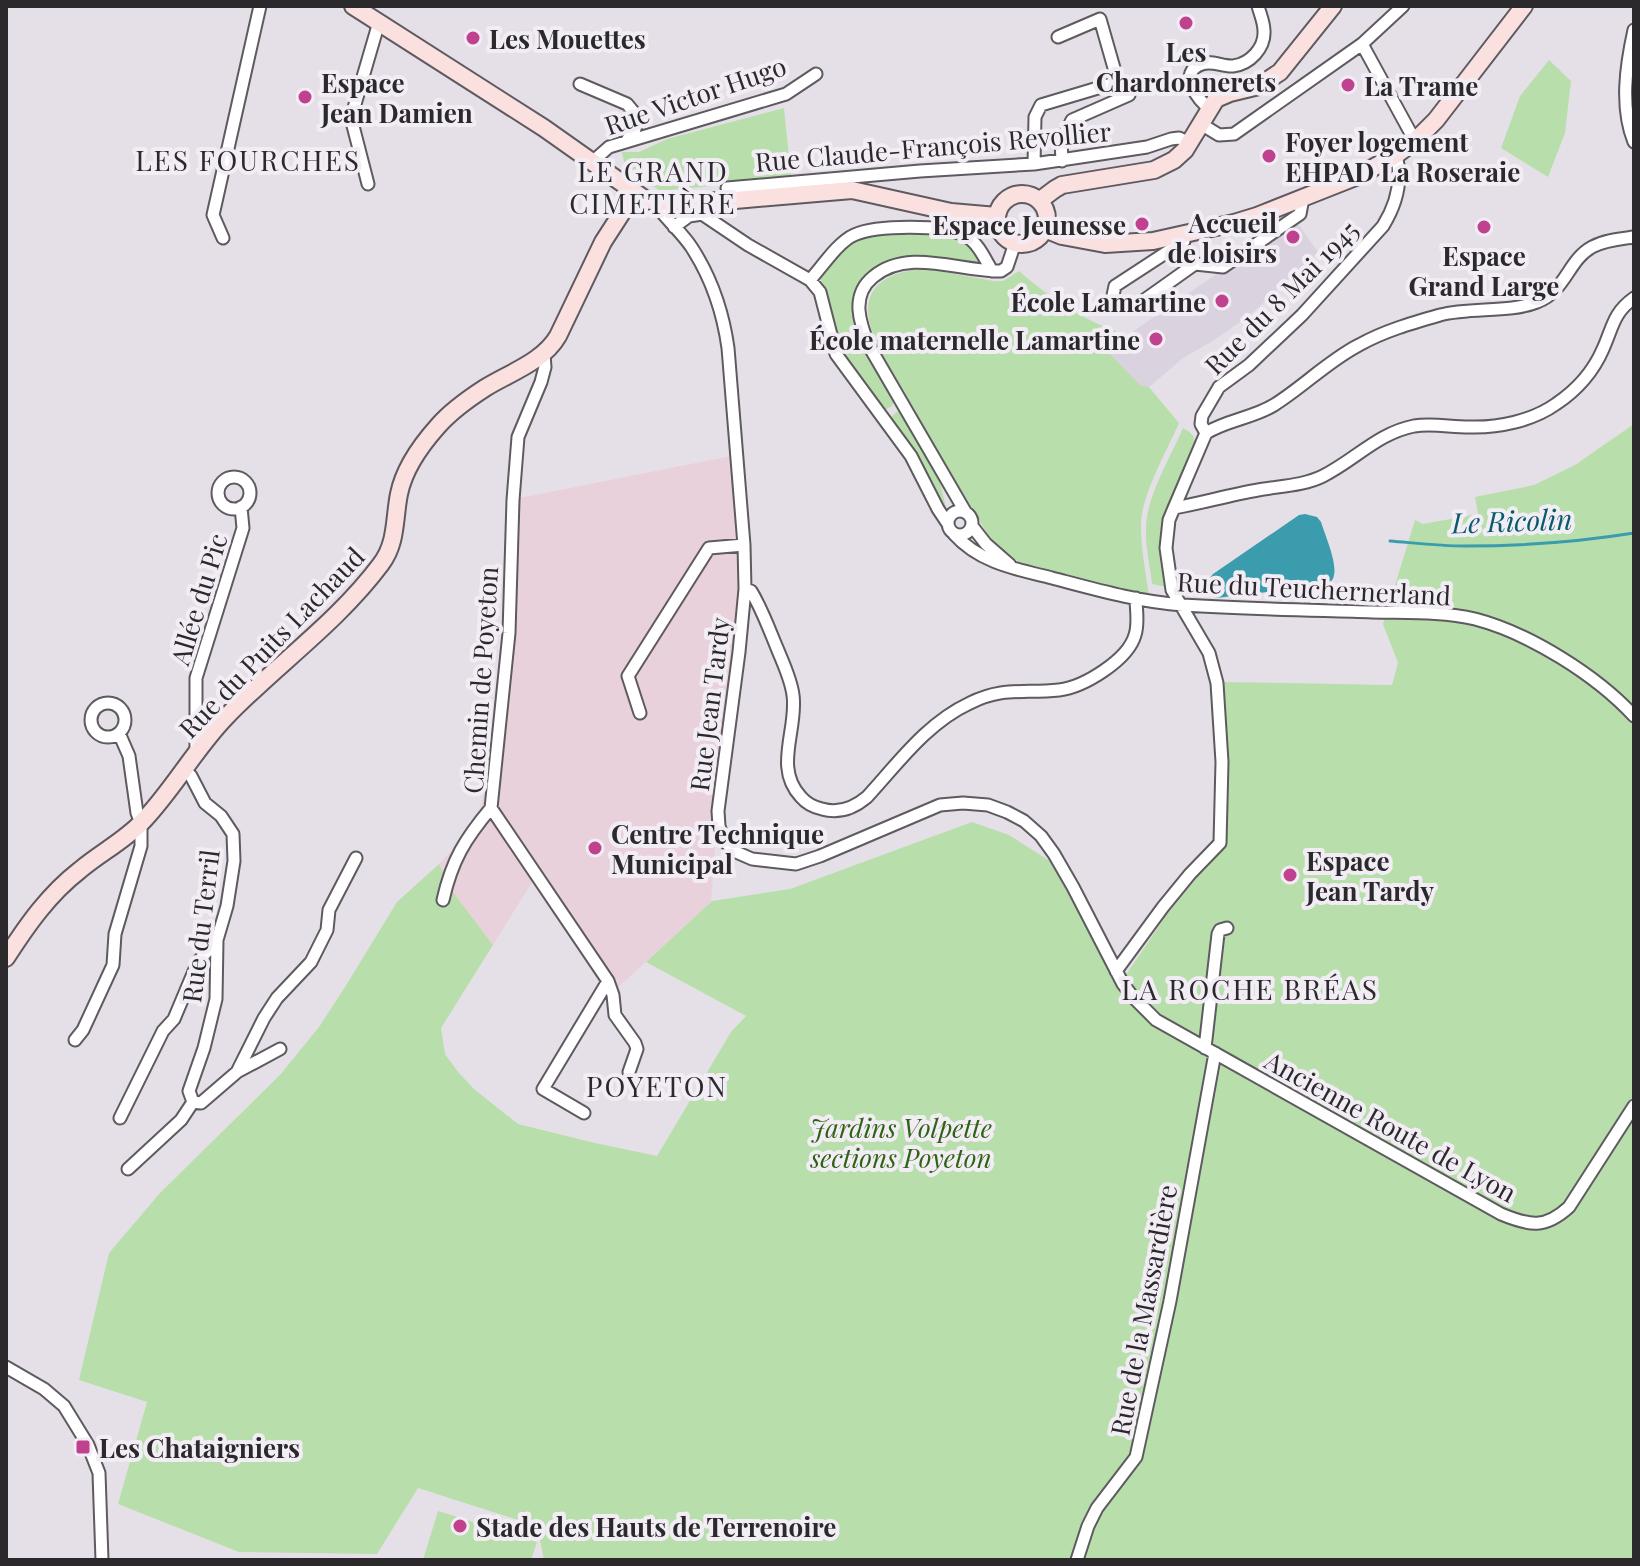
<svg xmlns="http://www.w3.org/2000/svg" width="1640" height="1566" font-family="'Playfair Display',serif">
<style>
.industrial{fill:#e9d1db}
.built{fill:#dad2de}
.green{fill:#b8dfab}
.water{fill:#3a9cad}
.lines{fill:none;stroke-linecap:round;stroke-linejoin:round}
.stream{stroke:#3a9cad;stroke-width:3}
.street-casing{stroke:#5e5a5f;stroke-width:15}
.secondary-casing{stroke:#5e5a5f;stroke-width:20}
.street{stroke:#fff;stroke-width:11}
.secondary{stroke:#fbe0e0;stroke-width:16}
.poi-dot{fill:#c0418e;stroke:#f2edf4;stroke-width:3}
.labels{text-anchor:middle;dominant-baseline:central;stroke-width:8;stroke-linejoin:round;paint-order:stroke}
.poi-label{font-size:26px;font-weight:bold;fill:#2b292c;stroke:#f2edf4;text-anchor:start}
.street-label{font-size:26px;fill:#2b292c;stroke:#f2edf4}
.park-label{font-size:26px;font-style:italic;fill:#2d6314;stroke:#f2edf4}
.neighbourhood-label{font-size:28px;letter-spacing:2px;fill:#2b292c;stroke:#f2edf4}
.water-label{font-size:28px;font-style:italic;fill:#085c69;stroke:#f2edf4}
</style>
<rect width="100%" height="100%" fill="#e5e0e7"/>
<path class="industrial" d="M 731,456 L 745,562 L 718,811 L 711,902 L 614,991 L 534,879 L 493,945 L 450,888 L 439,864 L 454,848 L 480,811 L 487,779 L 515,499 Z"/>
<path class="built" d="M 1295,220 L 1318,252 L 1249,316 L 1211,342 L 1183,358 L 1149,387 L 1141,387 L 1106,350 Z"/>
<path class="green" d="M 1549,60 L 1571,81 L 1565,133 L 1548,177 L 1501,148 L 1520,96 Z
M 784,108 L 791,178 L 660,191 L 625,166 L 622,152 L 639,152 L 667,139 Z
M 907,229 L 962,238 L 981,262 L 976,264 C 933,259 851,242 854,310 L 894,400 L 892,406 L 885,410 L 877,402 L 842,355 L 820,276 L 847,243 L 853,239 Z
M 919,269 L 939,271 L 994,281 L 1003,281 L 1019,271 C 1050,298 1087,323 1127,335 L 1106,350 L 1141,386 L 1149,387 L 1179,423 C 1167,451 1140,497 1141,527 C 1141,550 1146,573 1149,596 L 1019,562 L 993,542 L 985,530 C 958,484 930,438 904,391 C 891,368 870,339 868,312 C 867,282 894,272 919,269 Z
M 900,409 L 939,477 L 946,508 L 945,511 L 943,510 L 907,441 L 891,419 L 891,417 Z
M 1634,424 L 1634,1560 L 544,1560 L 537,1526 L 418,1488 L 377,1554 L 239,1552 L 118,1504 L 147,1402 L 79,1380 L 109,1253 L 160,1193 L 280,1075 L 319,1027 L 345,987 L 397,902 L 439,864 L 450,888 L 493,945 L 441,1028 L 445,1054 L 458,1072 L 474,1089 L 518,1124 L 595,1143 L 657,1156 L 731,1032 L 746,1016 L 646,962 L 712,901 L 790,889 L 972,822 L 1009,835 L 1053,863 L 1121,982 L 1174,904 L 1224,846 L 1223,682 L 1392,685 L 1398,663 L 1383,624 L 1415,520 L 1423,524 L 1478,514 L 1475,497 L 1534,485 L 1575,465 Z
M 1183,428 C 1188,431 1194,434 1195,441 C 1196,455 1174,491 1169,505 C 1159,531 1162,560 1166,587 L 1152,584 C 1150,566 1145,546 1146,528 C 1146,498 1171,456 1183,428 Z
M 438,1511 L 537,1542 L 531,1560 L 423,1560 Z"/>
<path class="water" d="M 1305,514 L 1317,517 L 1321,522 C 1325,535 1337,562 1334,575 C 1333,581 1331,581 1326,585 L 1216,598 C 1204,593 1205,583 1213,574 L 1299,515 Z"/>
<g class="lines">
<path class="stream" d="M 1390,541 C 1415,543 1440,546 1465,546 C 1522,546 1578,542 1634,533"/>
<g class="street-casing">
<path id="street" d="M 1634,30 C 1626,66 1620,107 1634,142
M 1362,44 L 1415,141
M 580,84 L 627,104 L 637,116 L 635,129 L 626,142
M 1210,109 C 1197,100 1177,72 1202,64 C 1212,60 1223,67 1233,66 C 1250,64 1265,48 1264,31 C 1264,22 1260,14 1258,6
M 1201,124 L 1219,135 L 1234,134 L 1362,44 L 1403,6
M 1062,161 L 1061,142 L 1072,120 L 1129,95
M 592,162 L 609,147 L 786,94 L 816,74
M 1034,164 L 1035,117 L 1041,105 L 1118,82 L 1100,19 L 1058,37
M 368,184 L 351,118 L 379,22
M 727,188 L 920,171 L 1034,164 L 1147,147 L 1171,139 L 1179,138 L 1189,143
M 659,202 L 660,210 C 670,223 683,234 692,248 C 712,279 723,312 728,348 L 744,545 L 745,589 L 739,652 L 718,811 L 719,826 L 724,841 L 736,852 L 752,859 L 796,864 L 820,856 L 940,805 L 963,803 L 988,805 L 1007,812 L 1024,821 L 1041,836 L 1054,854 L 1073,887 L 1123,984 L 1133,997 L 1156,1020 L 1501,1214 C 1530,1226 1545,1229 1569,1207 L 1634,1106
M 674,227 L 689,216 L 702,214 L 748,245 L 810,280 C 822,267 838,242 854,235 C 876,225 944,224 966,236 C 978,243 985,259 992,271
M 1183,235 L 1184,241 L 1115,286 L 1112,300 L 1118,307 L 1133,308 L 1195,264 L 1223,267 L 1300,214 L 1303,198
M 223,238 L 213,215 L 260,6
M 810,280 L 820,292 L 836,354 L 911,456 L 938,509 L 948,524
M 544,354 L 545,367 L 541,382 L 518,437 L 513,500 L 509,633 L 491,808 L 608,981 L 613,995 L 615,1015 L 635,1043 L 637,1049 L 629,1072
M 1206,433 C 1227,420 1253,418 1274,405 C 1303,387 1328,361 1359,345 C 1384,331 1412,323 1440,315 C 1471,307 1510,313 1537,302 C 1566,291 1568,260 1592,247 C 1605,240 1620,239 1634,237
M 1206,433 L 1201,424 L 1202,416 L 1219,387 L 1249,365 L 1302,315 L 1383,226 C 1396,205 1403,180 1396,155
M218 493a16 16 0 1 1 32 0a16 16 0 1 1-32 0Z
M 1174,508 C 1202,503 1229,495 1258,490 C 1279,486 1303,486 1323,476 C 1355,460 1378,433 1414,426 C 1432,423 1450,427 1469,427 C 1498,428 1532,421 1556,404 C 1577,390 1593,372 1603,349 C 1613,327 1613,313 1634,298
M948 523a12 12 0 1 1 24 0a12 12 0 1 1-24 0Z
M 966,513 L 869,346 C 860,323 850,296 873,277 C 909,247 959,272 1001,271 L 1007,267 L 1015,243
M 972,526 L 986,544 L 1010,565
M 954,534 C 980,563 1016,569 1052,578 C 1094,589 1139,602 1183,605 C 1246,609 1309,610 1372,612 C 1405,613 1441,611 1475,619 C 1529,633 1596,675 1634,716
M 745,589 L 751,591 C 762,609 769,629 777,648 C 783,663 791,679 793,695 C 798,729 773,768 801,797 C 806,803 813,807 822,809 C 839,814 854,808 867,797 C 899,762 927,723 970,703 C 1004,686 1025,694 1059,690 C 1084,687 1128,660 1135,635 C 1139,623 1136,610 1136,598
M91 720a17 17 0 1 1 34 0a17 17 0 1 1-34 0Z
M 640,713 L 628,676 L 709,548 L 744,545
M 196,751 L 196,678 L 243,528 L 241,507
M 183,769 L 191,776 L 205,803 L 221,816 L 233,834 L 234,861 L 227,906 L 217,940 L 216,999 L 204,1048 L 189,1091 L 193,1102
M 443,900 C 452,860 465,839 491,808
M 1116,971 L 1163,907 L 1190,874 L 1220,843 L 1222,762 L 1217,683 L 1209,653 L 1172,590 L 1166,548 L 1169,520 L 1174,508 L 1206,433
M 75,1040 L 83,1030 L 113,965 L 115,934 L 141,846 L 141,823 L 137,813 L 129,756 L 119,733
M 1205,1048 L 1218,934 L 1220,930 L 1227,928
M 237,1072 L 264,1018 L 277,998 L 311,962 L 327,930 L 329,910 L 356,858
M 193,1102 L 201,1103 L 237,1072 L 280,1049
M 584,1113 L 543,1089 L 608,981
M 120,1118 L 163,1031 L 174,1019 L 198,962 L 217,940
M 128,1169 L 181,1120 L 193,1102
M 6,1367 L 44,1389 L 64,1406 L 88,1445 L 99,1473 L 102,1560
M 1077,1560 L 1088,1526 L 1097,1508 L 1136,1457 L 1170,1301 L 1215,1053"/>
</g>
<g class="secondary-casing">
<path id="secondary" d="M 353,6 L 544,128 L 646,200 L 659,202 L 724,201 L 852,190 L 951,212 L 997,216
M997 219a25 25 0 1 1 50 0a25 25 0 1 1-50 0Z
M 1039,201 L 1055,189 L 1062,185 L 1154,170 L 1174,160 L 1185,150 L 1216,99 L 1230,93 L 1259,86 L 1280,72 L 1333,6
M 1045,229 L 1062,236 L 1105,244 L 1153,241 L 1234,223 L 1257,216 L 1358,176 L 1396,155 L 1415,141 L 1436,120 L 1524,6
M 6,958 C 27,925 49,894 80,870 C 100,853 124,841 142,822 C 173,790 195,749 226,717 C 276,665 337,623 381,564 C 397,543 394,519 399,494 C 404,469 421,445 438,426 C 451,411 468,399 485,388 C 509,373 543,362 558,336 L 603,242 L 634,194"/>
</g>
<use href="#street" class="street"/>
<use href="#secondary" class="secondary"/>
</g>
<g class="poi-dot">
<circle cx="1186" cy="23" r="8"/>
<circle cx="473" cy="38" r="8"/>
<circle cx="1348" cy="85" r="8"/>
<circle cx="305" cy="97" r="8"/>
<circle cx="1269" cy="156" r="8"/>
<circle cx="1142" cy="224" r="8"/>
<circle cx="1484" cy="227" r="8"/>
<circle cx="1293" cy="237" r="8"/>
<circle cx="1222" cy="301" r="8"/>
<circle cx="1156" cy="339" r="8"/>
<circle cx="595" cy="848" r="8"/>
<circle cx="1290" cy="875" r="8"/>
<rect x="75" y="1439" width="16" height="16" rx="4"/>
<circle cx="460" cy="1526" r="8"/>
</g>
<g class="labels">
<g class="poi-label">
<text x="489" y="38">Les Mouettes</text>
<text x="1186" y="51" text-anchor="middle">Les<tspan x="1186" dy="30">Chardonnerets</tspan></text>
<text x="321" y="82">Espace<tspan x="321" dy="30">Jean Damien</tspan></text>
<text x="1364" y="85">La Trame</text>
<text x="1285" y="141">Foyer logement<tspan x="1285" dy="30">EHPAD La Roseraie</tspan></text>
<text x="1277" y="222" text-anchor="end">Accueil<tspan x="1277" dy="30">de loisirs</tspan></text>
<text x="1126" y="224" text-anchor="end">Espace Jeunesse</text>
<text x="1484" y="255" text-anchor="middle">Espace<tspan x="1484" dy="30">Grand Large</tspan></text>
<text x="1206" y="301" text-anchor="end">École Lamartine</text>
<text x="1140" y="339" text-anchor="end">École maternelle Lamartine</text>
<text x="611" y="833">Centre Technique<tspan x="611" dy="30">Municipal</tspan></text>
<text x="1306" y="860">Espace<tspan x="1306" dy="30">Jean Tardy</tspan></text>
<text x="99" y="1447">Les Chataigniers</text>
<text x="476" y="1526">Stade des Hauts de Terrenoire</text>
</g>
<g class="street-label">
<text transform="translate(695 95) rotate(-19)">Rue Victor Hugo</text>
<text transform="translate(933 146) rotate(-5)">Rue Claude-François Revollier</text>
<text transform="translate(1281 297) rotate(-45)">Rue du 8 Mai 1945</text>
<text transform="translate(1314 588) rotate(3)">Rue du Teuchernerland</text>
<text transform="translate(198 599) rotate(-73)">Allée du Pic</text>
<text transform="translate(271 642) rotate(-46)">Rue du Puits Lachaud</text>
<text transform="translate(480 680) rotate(-86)">Chemin de Poyeton</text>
<text transform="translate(709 704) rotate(-83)">Rue Jean Tardy</text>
<text transform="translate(200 926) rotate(-83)">Rue du Terril</text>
<text transform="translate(1391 1126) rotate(29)">Ancienne Route de Lyon</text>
<text transform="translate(1143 1310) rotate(-79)">Rue de la Massardière</text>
</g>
<g class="park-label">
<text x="901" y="1127">Jardins Volpette<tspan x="901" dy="30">sections Poyeton</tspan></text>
</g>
<g class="neighbourhood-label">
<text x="248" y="159">LES FOURCHES</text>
<text x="653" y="170">LE GRAND<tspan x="653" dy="32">CIMETIÈRE</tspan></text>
<text x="1250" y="988">LA ROCHE BRÉAS</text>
<text x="657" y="1085">POYETON</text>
</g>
<g class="water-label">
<text transform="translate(1512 520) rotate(-2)">Le Ricolin</text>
</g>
</g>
<rect width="1640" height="1566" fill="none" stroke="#2b292c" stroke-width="16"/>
</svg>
